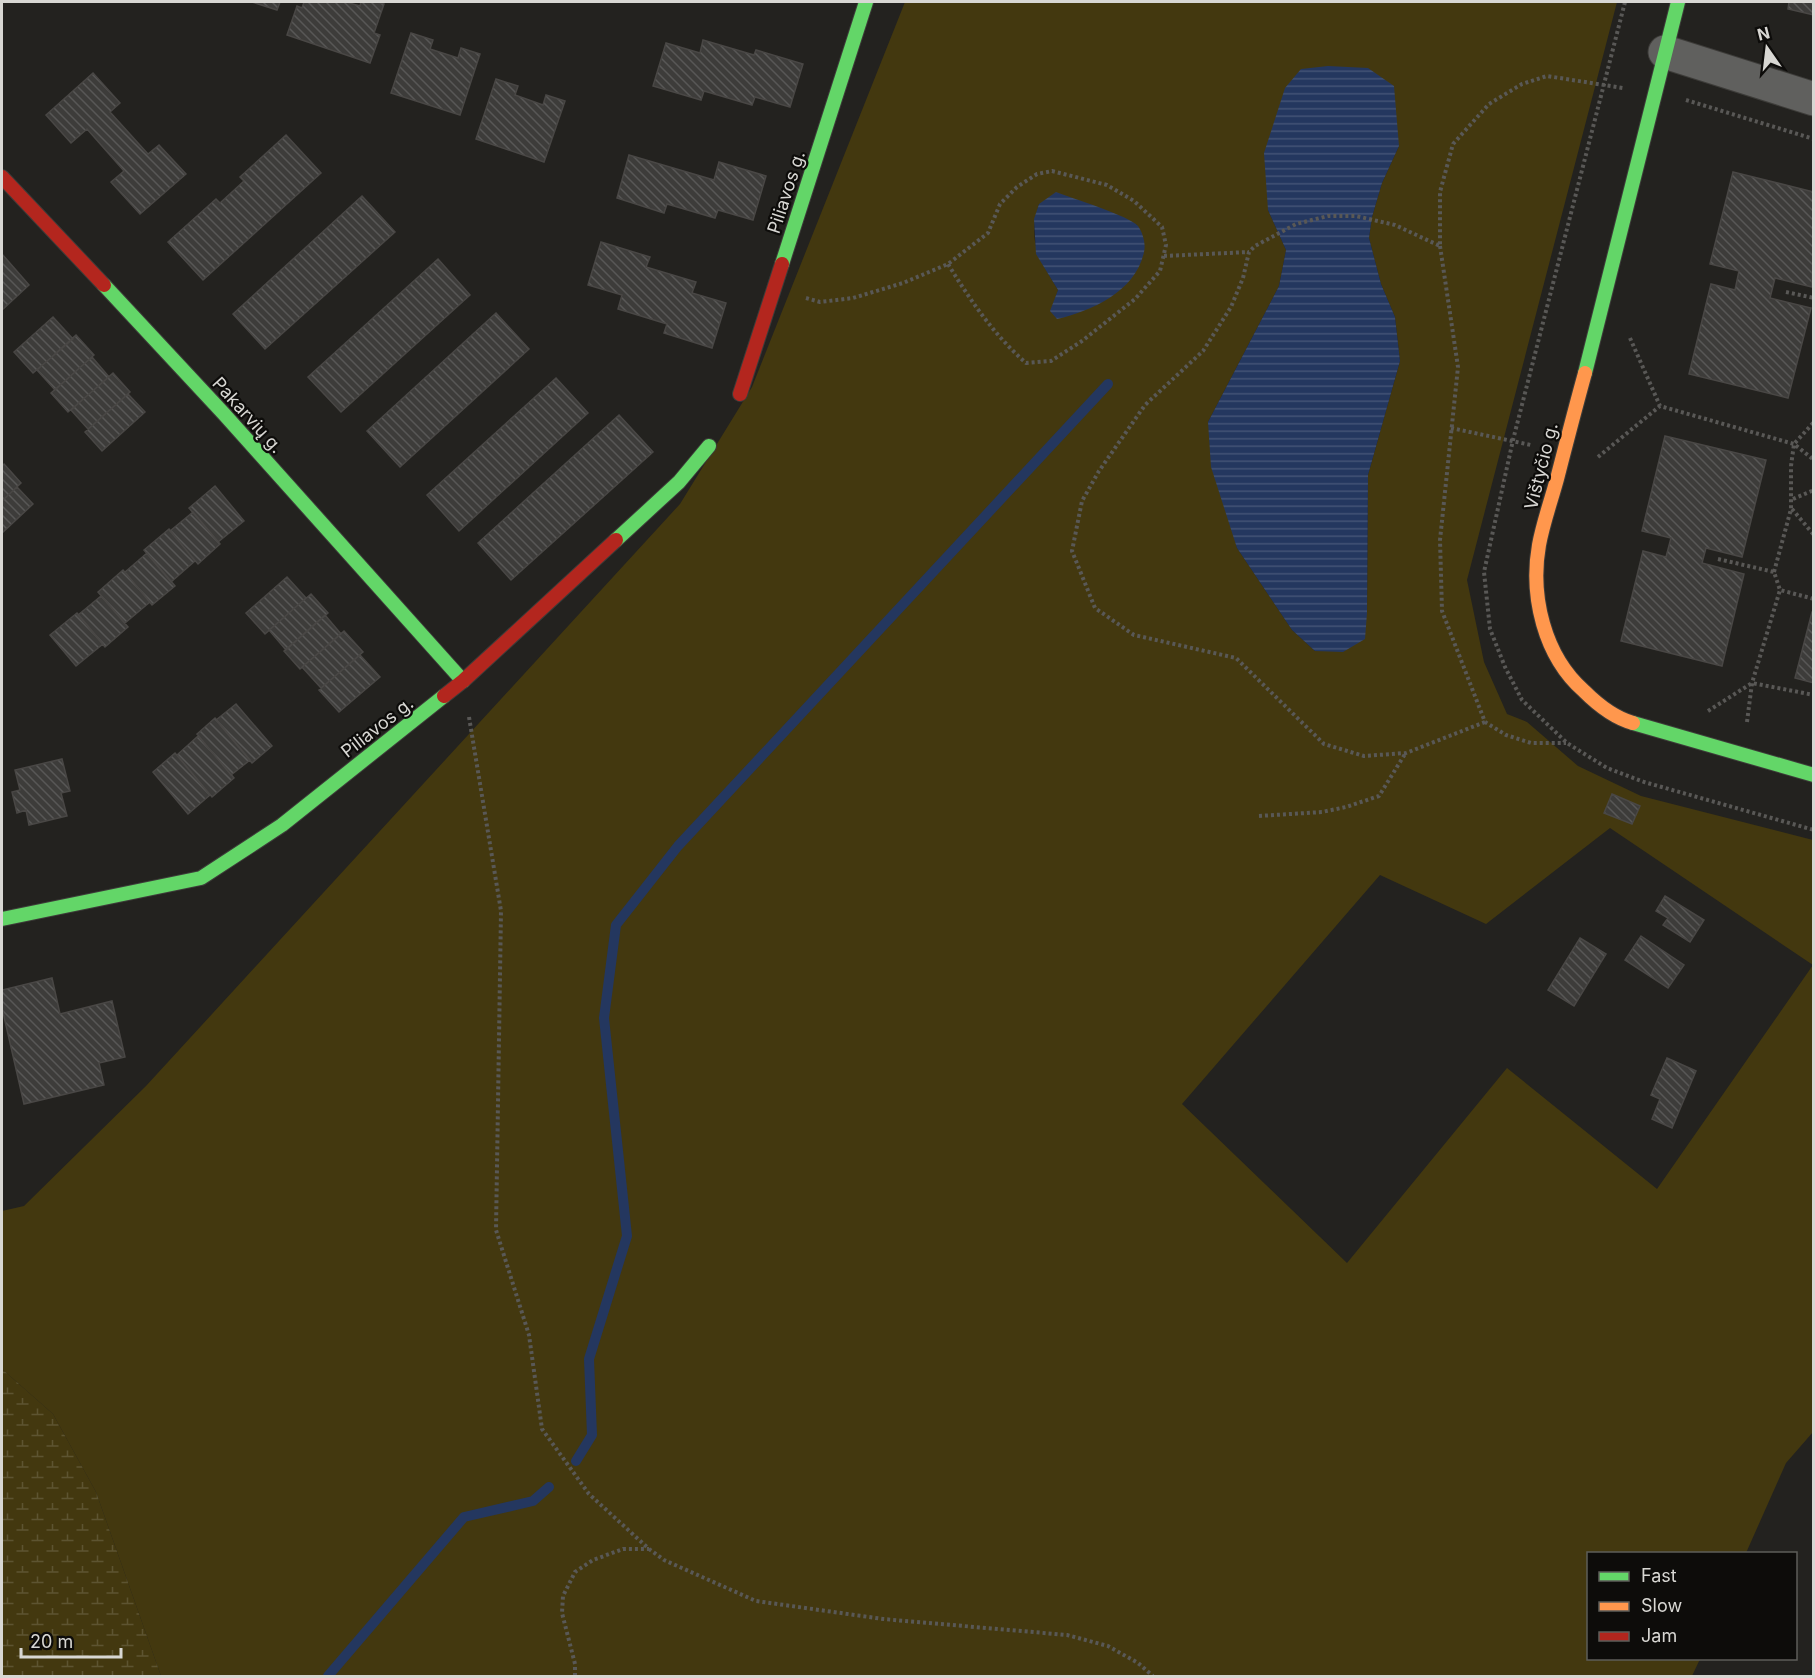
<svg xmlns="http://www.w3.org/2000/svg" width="1815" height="1678" font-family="Inter,sans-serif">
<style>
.green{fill:#43380f;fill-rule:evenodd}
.wetland{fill:url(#wetland-marsh)}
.water{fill:url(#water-rules)}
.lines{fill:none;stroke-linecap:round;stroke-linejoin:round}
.stream{stroke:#24375f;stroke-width:10}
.building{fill:url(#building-back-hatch);stroke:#494745;stroke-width:1.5}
.street-casing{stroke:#3d3c39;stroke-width:35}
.fast-casing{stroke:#3d3c39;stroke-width:16}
.slow-casing{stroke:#3d3c39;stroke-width:16}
.jam-casing{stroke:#3d3c39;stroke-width:16}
.path{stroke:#595856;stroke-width:4;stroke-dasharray:3 3;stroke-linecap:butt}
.street{stroke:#60605e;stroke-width:33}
.fast{stroke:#63d668;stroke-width:14}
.slow{stroke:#ff974d;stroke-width:14}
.jam{stroke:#b3261e;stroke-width:14}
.labels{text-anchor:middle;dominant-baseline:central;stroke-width:4.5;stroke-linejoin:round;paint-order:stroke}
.street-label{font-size:18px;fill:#d8d7d3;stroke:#0d0c0a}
</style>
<defs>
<pattern id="wetland-marsh" width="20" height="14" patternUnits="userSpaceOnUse" patternTransform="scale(1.5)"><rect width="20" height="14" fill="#43380f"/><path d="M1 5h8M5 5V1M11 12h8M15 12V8" fill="none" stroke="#5d5431"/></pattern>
<pattern id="water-rules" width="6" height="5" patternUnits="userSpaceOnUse" patternTransform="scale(1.5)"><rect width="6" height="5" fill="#24375f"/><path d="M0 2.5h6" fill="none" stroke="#435375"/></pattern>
<pattern id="building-back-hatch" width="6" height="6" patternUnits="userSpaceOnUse" patternTransform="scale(1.5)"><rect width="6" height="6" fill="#3d3c3a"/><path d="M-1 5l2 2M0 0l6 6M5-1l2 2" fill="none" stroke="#585756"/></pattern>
</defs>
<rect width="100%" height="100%" fill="#23221f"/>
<path class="green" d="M 905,2 L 1617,2 L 1467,580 L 1484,662 L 1507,714 L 1527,722 L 1578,766 L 1641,796 L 1813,840 L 1813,1432 L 1786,1463 L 1746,1553 L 1588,1554 L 1588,1658 L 1700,1659 L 1692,1676 L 161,1676 L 96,1492 L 53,1414 L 2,1369 L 2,1211 L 24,1206 L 146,1086 L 680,504 L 752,387 ZM 1399,146 L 1382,183 L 1372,217 L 1369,238 L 1381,284 L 1395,317 L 1400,361 L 1368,475 L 1367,613 L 1315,651 L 1292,630 L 1237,548 L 1208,422 L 1279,286 L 1286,250 L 1268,210 ZM 1039,204 L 1094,207 L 1137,225 L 1051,311 L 1058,290 C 1039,258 1027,243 1039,204 ZM 1610,828 L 1813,965 L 1657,1189 L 1507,1068 L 1347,1263 L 1182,1104 L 1380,875 L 1486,924 Z"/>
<path class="wetland" d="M 2,1369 L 53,1414 L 96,1492 L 161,1676 L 2,1676 Z"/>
<path class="water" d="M 1328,66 L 1368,68 L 1394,86 L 1399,146 L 1382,183 L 1372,217 L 1369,238 L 1381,284 L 1395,317 L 1400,361 L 1368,475 L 1367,613 L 1365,639 L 1343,652 L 1315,651 L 1292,630 L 1237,548 L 1211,467 L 1208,422 L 1279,286 L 1286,250 L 1268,210 L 1264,153 L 1285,88 L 1301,69 Z
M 1056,192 C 1071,198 1130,216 1138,226 C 1143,233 1146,244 1144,252 C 1136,291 1092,311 1057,319 L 1050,311 L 1058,290 L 1036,254 L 1034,219 L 1039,204 Z"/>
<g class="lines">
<path class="stream" d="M 576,1461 L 592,1435 L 589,1359 L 627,1236 L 604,1018 L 616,925 L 678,846 L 1108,384
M 328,1676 L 464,1517 L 533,1501 L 549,1487"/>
</g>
<path class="building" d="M 252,2 L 280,2 L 277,10 Z
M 304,2 L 346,2 L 360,6 L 361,2 L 377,2 L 384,4 L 374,33 L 380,35 L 370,63 L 287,35 L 297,6 L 302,8 Z
M 1789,2 L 1814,2 L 1814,15 L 1788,9 Z
M 411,33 L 433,40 L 430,49 L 458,58 L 461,48 L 480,54 L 460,115 L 391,93 Z
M 703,40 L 754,55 L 756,50 L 803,64 L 790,107 L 755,97 L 752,105 L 704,91 L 701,100 L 653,86 L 666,43 L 700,53 Z
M 93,73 L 120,103 L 110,112 L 148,154 L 159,145 L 186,174 L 140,214 L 111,182 L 124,171 L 87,129 L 71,143 L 46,115 Z
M 496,79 L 518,86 L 515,95 L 543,105 L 546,95 L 565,101 L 544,162 L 476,139 Z
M 286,135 L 321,173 L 203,280 L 168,242 L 216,199 L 220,203 L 244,181 L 240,177 Z
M 629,155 L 714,180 L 719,162 L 766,176 L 753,220 L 718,210 L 715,218 L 667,204 L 664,213 L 617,198 Z
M 1733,172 L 1814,192 L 1812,287 L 1775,278 L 1770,298 L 1811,308 L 1788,398 L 1689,374 L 1711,284 L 1735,290 L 1739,271 L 1710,264 Z
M 362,196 L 395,232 L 265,349 L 233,314 Z
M 601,242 L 650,257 L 646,267 L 696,282 L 692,293 L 726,303 L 712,348 L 664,333 L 667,324 L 618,309 L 622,295 L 588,285 Z
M 2,254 L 29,285 L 2,310 Z
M 438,259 L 470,295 L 341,412 L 308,377 Z
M 496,313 L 529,349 L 400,467 L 367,431 Z
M 53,317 L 73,339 L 33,373 L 14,352 Z
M 76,335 L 94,355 L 55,390 L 37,370 Z
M 92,357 L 109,377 L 68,412 L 51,393 Z
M 113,373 L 130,392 L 88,429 L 71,410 Z
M 556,378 L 588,413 L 459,531 L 427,495 Z
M 128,394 L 145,412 L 102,451 L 85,432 Z
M 619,415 L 653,452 L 511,580 L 478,543 Z
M 1665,436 L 1766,460 L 1742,557 L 1706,548 L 1702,563 L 1744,574 L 1722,666 L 1621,641 L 1643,551 L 1666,557 L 1671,538 L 1642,531 Z
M 4,464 L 21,483 L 2,501 L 2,466 Z
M 215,486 L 244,521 L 218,542 L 189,508 Z
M 17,487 L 33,504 L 2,533 L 2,501 Z
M 193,512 L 220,544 L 198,564 L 170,531 Z
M 169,529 L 195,561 L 171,582 L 144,550 Z
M 147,553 L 175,586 L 152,605 L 125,572 Z
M 123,570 L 150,602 L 125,623 L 98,592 Z
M 287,577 L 306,598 L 265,634 L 246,613 Z
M 311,594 L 328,613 L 286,650 L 269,630 Z
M 101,596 L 128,627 L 105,647 L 78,615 Z
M 1812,612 L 1814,612 L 1814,683 L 1795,678 Z
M 77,613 L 103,644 L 76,666 L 50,635 Z
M 325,615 L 341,634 L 300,669 L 284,651 Z
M 344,631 L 363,652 L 321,688 L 302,667 Z
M 360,655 L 380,677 L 339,712 L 319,690 Z
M 236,704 L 272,746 L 252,763 L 216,720 Z
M 215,718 L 250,760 L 231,775 L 197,734 Z
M 198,736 L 234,778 L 212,797 L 177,755 Z
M 175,753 L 210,795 L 188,814 L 153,772 Z
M 62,759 L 70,791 L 61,793 L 67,816 L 29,825 L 26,810 L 17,813 L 12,792 L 20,790 L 15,770 Z
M 1612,794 L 1640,806 L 1632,824 L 1604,813 Z
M 1665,896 L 1704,920 L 1690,942 L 1663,925 L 1668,918 L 1656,911 Z
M 1641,936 L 1684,965 L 1668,988 L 1625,960 Z
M 1580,938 L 1606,954 L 1574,1006 L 1548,990 Z
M 52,978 L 60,1014 L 112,1001 L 125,1057 L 99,1063 L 104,1085 L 24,1104 L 2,1008 L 2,990 Z
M 1667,1058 L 1696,1071 L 1672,1128 L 1652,1119 L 1660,1099 L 1651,1095 Z"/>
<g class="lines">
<g class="street-casing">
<path id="street" d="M 1665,52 L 1814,99"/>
</g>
<g class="fast-casing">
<path id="fast" d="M 782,264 L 866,2
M 104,285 L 224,414 L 463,681
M 1585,373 L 1678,2
M 616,540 L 679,482 L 709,446
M 1633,723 L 1814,775
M 2,919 L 201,878 L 282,825 L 444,696"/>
</g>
<g class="slow-casing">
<path id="slow" d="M 1585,373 C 1575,409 1566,444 1557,479 C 1551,501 1543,523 1539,545 C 1530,596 1544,656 1584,691 C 1597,704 1615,718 1633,723"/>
</g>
<g class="jam-casing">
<path id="jam" d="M 2,177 L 104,285
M 740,394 L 782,264
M 444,696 L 463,681 L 616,540"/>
</g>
<path class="path" d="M 1625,2 L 1513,440 L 1484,572 L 1490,629 L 1505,667 L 1522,700 L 1567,743 L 1607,768 L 1644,782 L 1814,830
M 1686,100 L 1814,139
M 1440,246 L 1458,367 L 1440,540 L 1442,611 L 1485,722 L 1506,735 L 1531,743 L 1566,743
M 1164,256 L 1249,252
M 1786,292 L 1814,298
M 806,298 L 820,302 L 853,298 L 903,283 L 948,264 L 988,233 L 1000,204 L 1017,187 L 1037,174 L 1052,171 L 1107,185 L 1134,201 L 1162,227 L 1166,245 L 1160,271 L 1135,299 L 1082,341 L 1051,361 L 1026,363 C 994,335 970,300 948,264
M 1630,338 L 1660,406
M 1451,428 L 1531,445
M 1598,457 L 1660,406 L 1794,444 L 1814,460
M 1793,499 L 1814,490
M 1792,509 L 1814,535
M 1718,559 L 1774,572 L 1780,590
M 1774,572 L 1791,509 L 1791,466 L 1794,444 L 1814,422
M 1708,711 L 1752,683 L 1814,695
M 469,717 L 501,911 L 496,1230 L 529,1335 L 542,1429 L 589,1494 L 649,1549 L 664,1560 L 756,1601 L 883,1619 L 1067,1635 L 1108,1646 L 1138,1663 L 1153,1676
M 1485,722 L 1406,753 L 1364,756 L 1324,744 L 1236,658 L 1134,635 L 1095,608 L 1072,551 L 1082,501 L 1099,471 L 1145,405 L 1203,351 L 1231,307 L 1243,278 L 1249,252 L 1255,246 L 1296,224 L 1328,216 L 1356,216 L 1395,225 L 1440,246 L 1440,192 L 1453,144 L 1489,104 L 1522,84 L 1547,76 L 1623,88
M 1747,722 L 1752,683 L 1780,590 L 1814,599
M 1259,816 L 1322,812 L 1346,807 L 1379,796 L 1405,754
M 575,1676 L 575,1664 L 562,1613 L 563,1596 L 575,1572 L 593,1560 L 623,1549 L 649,1549"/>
<use href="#street" class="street"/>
<use href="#fast" class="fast"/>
<use href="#slow" class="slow"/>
<use href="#jam" class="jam"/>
</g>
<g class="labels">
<g class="street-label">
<text transform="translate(786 192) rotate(-72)">Piliavos g.</text>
<text transform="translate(248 415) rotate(48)">Pakarvių g.</text>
<text transform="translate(1541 466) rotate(-76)">Vištyčio g.</text>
<text transform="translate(377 727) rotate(-38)">Piliavos g.</text>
</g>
</g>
<rect width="1815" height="1678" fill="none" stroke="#d8d7d3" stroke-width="6"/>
<rect x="1587" y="1552" width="210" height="108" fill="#0d0c0a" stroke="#5e5d5a" stroke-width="1.5"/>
<rect x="1599" y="1572" width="30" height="9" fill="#63d668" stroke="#5e5d5a" stroke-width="1.5"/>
<text x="1641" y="1582" font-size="18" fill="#d8d7d3">Fast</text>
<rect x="1599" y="1602" width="30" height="9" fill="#ff974d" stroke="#5e5d5a" stroke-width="1.5"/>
<text x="1641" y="1612" font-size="18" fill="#d8d7d3">Slow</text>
<rect x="1599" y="1632" width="30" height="9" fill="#b3261e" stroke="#5e5d5a" stroke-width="1.5"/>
<text x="1641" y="1642" font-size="18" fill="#d8d7d3">Jam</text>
<g transform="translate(1767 48) rotate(346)" stroke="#0d0c0a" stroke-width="4.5" paint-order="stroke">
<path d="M0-4.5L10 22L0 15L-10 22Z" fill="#d8d7d3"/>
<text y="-9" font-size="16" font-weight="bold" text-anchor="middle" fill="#d8d7d3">N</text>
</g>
<path d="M21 1648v9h100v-9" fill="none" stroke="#d8d7d3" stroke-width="3"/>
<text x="30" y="1648" font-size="18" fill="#d8d7d3" stroke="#0d0c0a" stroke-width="4.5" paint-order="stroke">20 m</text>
</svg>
